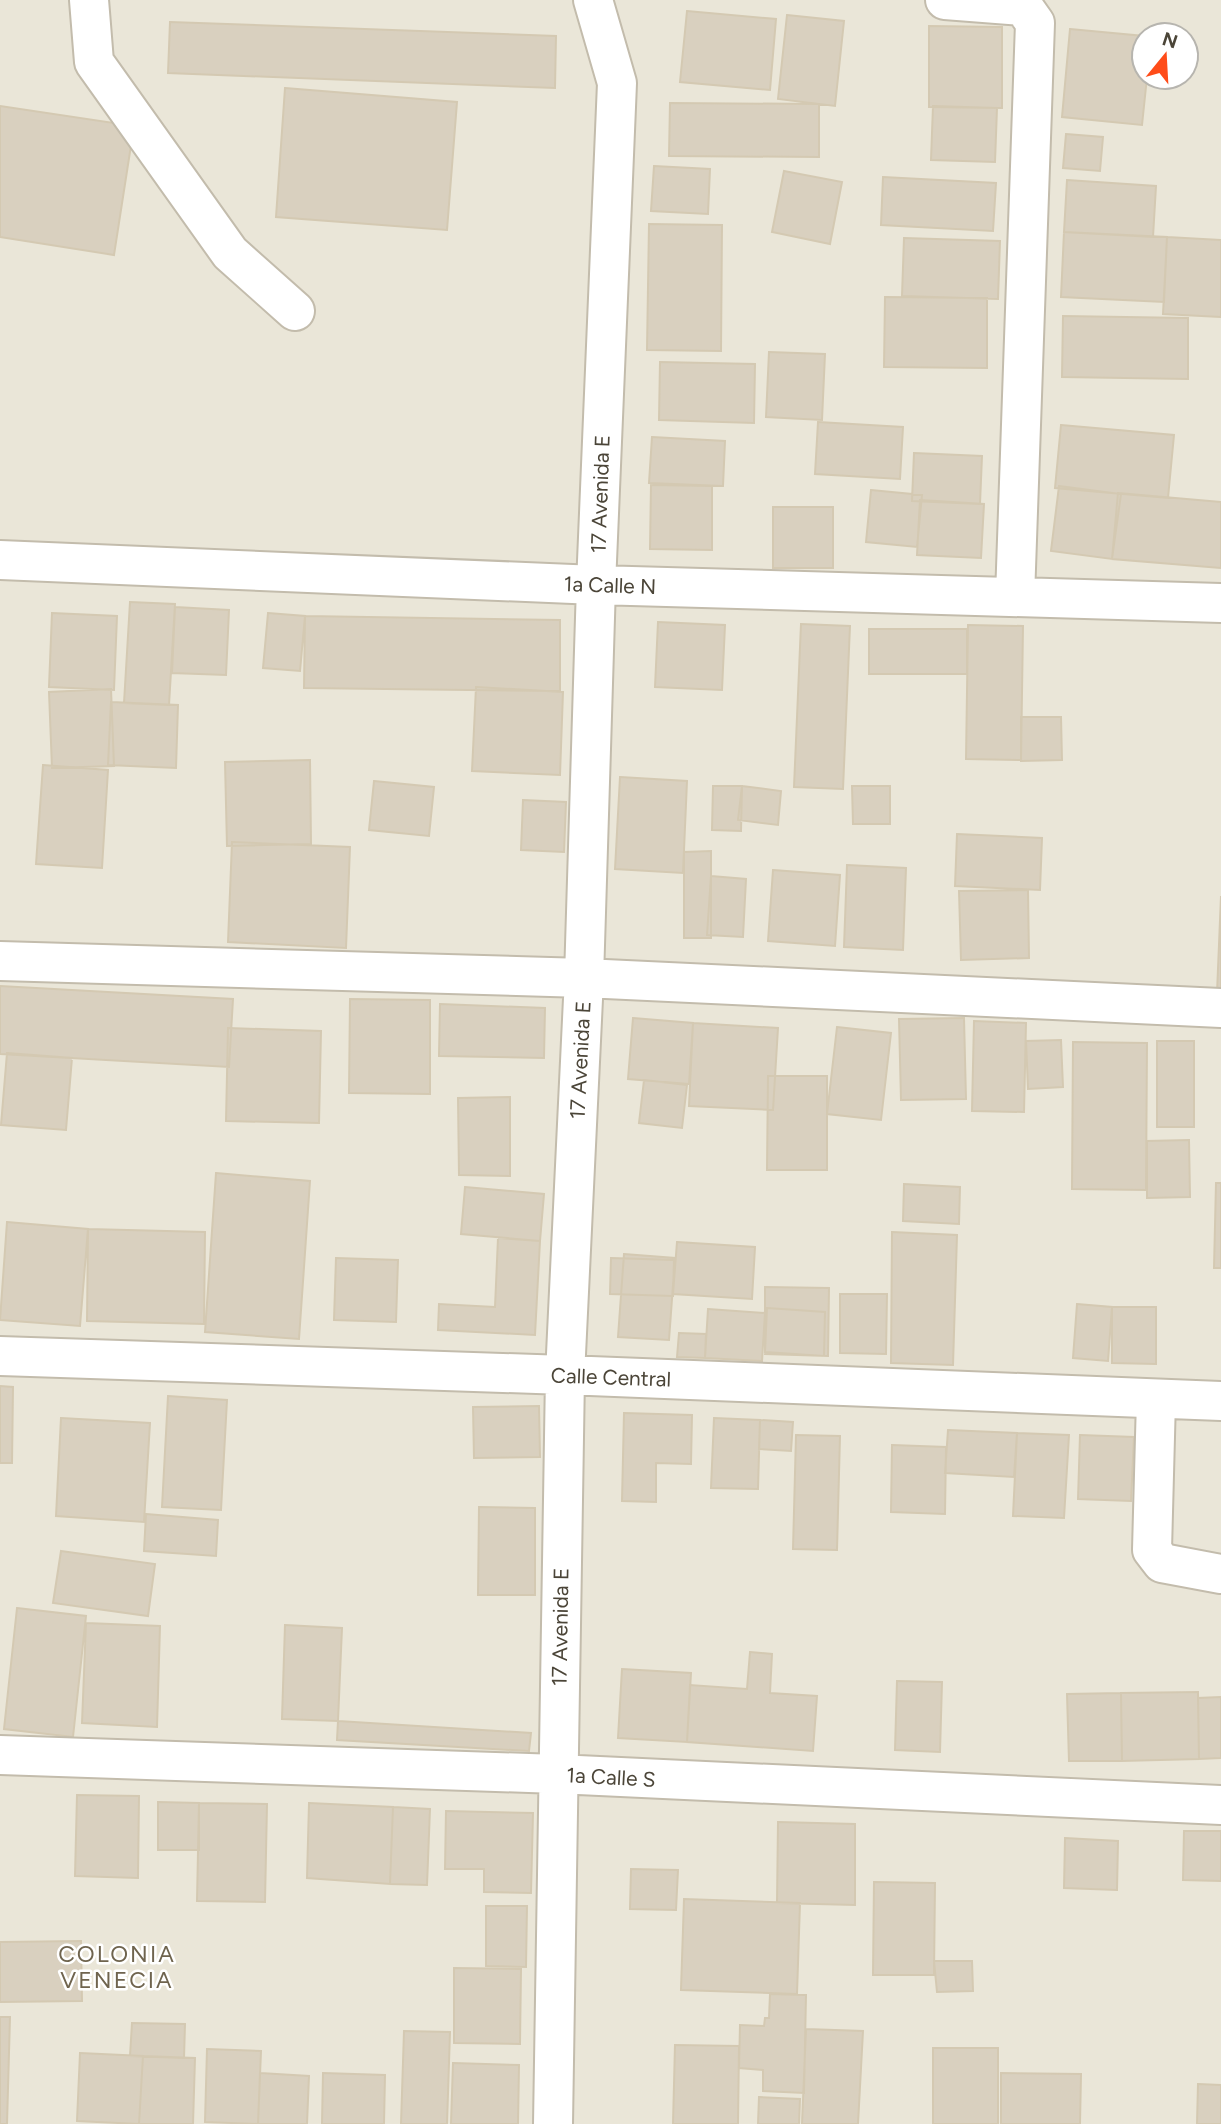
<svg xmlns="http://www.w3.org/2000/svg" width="1221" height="2124" font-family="Figtree,sans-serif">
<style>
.residential{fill:#eae6d8;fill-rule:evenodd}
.building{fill:#d9d0bf;stroke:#d4c9b2;stroke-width:2}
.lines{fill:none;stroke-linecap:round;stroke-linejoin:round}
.minor-casing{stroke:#c3bcac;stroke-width:42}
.minor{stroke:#fff;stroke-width:38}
.labels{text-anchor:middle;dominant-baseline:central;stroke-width:5;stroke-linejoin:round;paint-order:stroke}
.street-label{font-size:21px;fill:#4b4538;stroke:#fff}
.neighbourhood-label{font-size:23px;letter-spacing:2px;fill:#6f644e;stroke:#fff}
</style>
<rect width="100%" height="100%" fill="#f6f3eb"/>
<path class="residential" d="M 0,0 L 1221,0 L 1221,2124 L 0,2124 ZM 1144,35 L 1186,35 L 1186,77 L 1144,77 Z"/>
<path class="building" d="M 687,11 L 776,19 L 770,90 L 680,82 Z
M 787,15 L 844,21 L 835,106 L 778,99 Z
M 170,22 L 556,36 L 555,88 L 168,73 Z
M 929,26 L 1002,27 L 1002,108 L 929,107 Z
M 1070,29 L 1144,36 L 1144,77 L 1147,77 L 1142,125 L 1062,117 Z
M 285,88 L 457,102 L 447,230 L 276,217 Z
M 670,103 L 819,104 L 819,157 L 669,156 Z
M 0,106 L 134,126 L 114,255 L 0,237 Z
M 933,106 L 997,108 L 995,162 L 931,160 Z
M 1066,134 L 1103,137 L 1100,171 L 1063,168 Z
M 654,166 L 710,169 L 708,214 L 651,211 Z
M 784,171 L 842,182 L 830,244 L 772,232 Z
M 883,177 L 996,183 L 993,231 L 881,225 Z
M 1067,180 L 1156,186 L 1153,237 L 1064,232 Z
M 649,224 L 722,225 L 721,351 L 647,350 Z
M 1064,232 L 1167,237 L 1164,302 L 1061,297 Z
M 1167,237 L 1221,240 L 1221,317 L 1163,314 Z
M 904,238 L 1000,241 L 998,299 L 902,296 Z
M 885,297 L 987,298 L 987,368 L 884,367 Z
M 1063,316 L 1188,318 L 1188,379 L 1062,377 Z
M 769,352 L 825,354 L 822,420 L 766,417 Z
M 660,362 L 755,364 L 754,423 L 659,420 Z
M 818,422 L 903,427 L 900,479 L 815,474 Z
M 1061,425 L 1174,435 L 1168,498 L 1055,488 Z
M 652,437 L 725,441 L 723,486 L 649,483 Z
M 914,453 L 982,456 L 980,504 L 912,501 Z
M 651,485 L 712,486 L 712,550 L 650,549 Z
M 1059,486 L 1121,494 L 1112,559 L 1051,551 Z
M 871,490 L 922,495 L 917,547 L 866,542 Z
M 1118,493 L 1221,502 L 1221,568 L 1112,559 Z
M 920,500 L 984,504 L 981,558 L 917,555 Z
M 773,507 L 833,507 L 833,568 L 773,568 Z
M 130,602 L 175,604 L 169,705 L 124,703 Z
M 175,607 L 229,610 L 226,675 L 172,673 Z
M 52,613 L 117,616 L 114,690 L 49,687 Z
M 268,613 L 305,616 L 300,671 L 263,668 Z
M 305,616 L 560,620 L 560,691 L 304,688 Z
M 658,622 L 725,625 L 722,690 L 655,687 Z
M 801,624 L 850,626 L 843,789 L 794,787 Z
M 968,625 L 1023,626 L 1021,760 L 966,759 Z
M 869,629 L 967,629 L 967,674 L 869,674 Z
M 476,687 L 563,692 L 560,775 L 472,771 Z
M 111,689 L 114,766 L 52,768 L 49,692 Z
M 111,702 L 178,705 L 176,768 L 108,765 Z
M 1021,717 L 1061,717 L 1062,760 L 1021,761 Z
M 310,760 L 311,844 L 227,846 L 225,762 Z
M 43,765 L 108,770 L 102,868 L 36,864 Z
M 620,777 L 687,781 L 683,873 L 615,869 Z
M 374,781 L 434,787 L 429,836 L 369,830 Z
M 713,786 L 742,786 L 741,831 L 712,830 Z
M 742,786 L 781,791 L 778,825 L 738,820 Z
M 852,786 L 890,786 L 890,824 L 853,824 Z
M 523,800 L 566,802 L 564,852 L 521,850 Z
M 957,834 L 1042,838 L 1040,890 L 955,886 Z
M 232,842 L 350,847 L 346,948 L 228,942 Z
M 711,851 L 711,938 L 684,938 L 684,852 Z
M 847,865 L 906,868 L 903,950 L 844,947 Z
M 773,870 L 840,875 L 835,946 L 768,941 Z
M 711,876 L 746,879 L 743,937 L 707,935 Z
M 1028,890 L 1029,958 L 961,960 L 959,891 Z
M 1221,896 L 1221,993 L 1217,993 Z
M 0,986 L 233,999 L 229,1067 L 0,1054 Z
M 350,999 L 430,1000 L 430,1094 L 349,1093 Z
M 440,1004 L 545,1008 L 544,1058 L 439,1056 Z
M 633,1018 L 693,1023 L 689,1084 L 628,1079 Z
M 964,1018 L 966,1099 L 901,1100 L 899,1019 Z
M 974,1021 L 1026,1023 L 1024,1112 L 972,1111 Z
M 693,1023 L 778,1028 L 773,1110 L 689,1106 Z
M 837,1027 L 891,1033 L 881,1120 L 827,1114 Z
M 228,1028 L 321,1031 L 319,1123 L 226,1121 Z
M 1061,1040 L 1063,1087 L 1028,1089 L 1026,1041 Z
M 1157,1041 L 1194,1041 L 1194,1127 L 1157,1127 Z
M 1073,1042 L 1147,1043 L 1146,1190 L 1072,1189 Z
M 7,1053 L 72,1058 L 66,1130 L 1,1125 Z
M 768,1076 L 827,1076 L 827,1170 L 767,1170 Z
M 644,1080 L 687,1085 L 682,1128 L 639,1123 Z
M 510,1097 L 510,1176 L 459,1175 L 458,1098 Z
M 1189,1140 L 1190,1197 L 1147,1198 L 1147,1141 Z
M 216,1173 L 310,1181 L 299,1339 L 205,1332 Z
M 1216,1183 L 1221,1183 L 1221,1268 L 1214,1268 Z
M 904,1184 L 960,1187 L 959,1224 L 903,1221 Z
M 465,1187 L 544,1194 L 540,1241 L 461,1234 Z
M 7,1222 L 88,1229 L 80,1326 L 0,1320 Z
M 88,1229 L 205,1232 L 204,1324 L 87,1321 Z
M 892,1232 L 957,1235 L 953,1365 L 891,1363 Z
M 498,1238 L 540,1241 L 535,1335 L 438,1330 L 439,1304 L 495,1307 Z
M 677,1242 L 755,1247 L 752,1299 L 673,1294 Z
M 624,1254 L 675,1258 L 669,1340 L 618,1337 Z
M 336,1258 L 398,1260 L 396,1322 L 334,1320 Z
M 611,1258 L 674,1260 L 673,1296 L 610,1294 Z
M 765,1287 L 829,1288 L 828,1356 L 765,1354 Z
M 840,1294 L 887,1294 L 886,1354 L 840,1353 Z
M 1077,1304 L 1112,1307 L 1108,1361 L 1073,1358 Z
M 1112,1307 L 1156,1307 L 1156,1364 L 1112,1363 Z
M 767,1308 L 825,1312 L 824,1356 L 765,1352 Z
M 708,1309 L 765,1313 L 762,1361 L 705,1358 Z
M 679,1333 L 706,1334 L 705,1358 L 677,1357 Z
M 0,1386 L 13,1387 L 12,1463 L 0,1463 Z
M 168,1396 L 227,1400 L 221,1510 L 162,1507 Z
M 539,1406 L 540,1457 L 474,1458 L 473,1407 Z
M 624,1413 L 692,1415 L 691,1464 L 656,1463 L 656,1502 L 622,1501 Z
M 61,1418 L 150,1423 L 144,1522 L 56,1516 Z
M 714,1418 L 760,1420 L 758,1489 L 711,1488 Z
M 760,1420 L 793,1422 L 791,1451 L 759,1449 Z
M 948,1430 L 1017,1433 L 1014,1477 L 945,1473 Z
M 1017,1433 L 1069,1435 L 1064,1518 L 1013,1516 Z
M 796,1435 L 840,1436 L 837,1550 L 793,1549 Z
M 1080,1435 L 1134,1437 L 1131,1501 L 1078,1499 Z
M 892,1445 L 946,1447 L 945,1514 L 891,1512 Z
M 479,1507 L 535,1508 L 535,1595 L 478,1595 Z
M 146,1514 L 218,1520 L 216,1556 L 144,1551 Z
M 61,1551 L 155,1564 L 148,1616 L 53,1603 Z
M 17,1608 L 86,1616 L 73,1737 L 4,1729 Z
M 86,1623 L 160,1626 L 157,1727 L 82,1723 Z
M 285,1625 L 342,1628 L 338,1721 L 282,1719 Z
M 750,1652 L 772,1654 L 770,1693 L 817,1696 L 813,1751 L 687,1742 L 690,1685 L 747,1689 Z
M 622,1669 L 691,1673 L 687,1742 L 618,1738 Z
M 897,1681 L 942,1682 L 940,1752 L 895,1750 Z
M 1198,1692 L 1199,1759 L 1122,1761 L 1121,1693 Z
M 1121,1693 L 1122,1761 L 1069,1761 L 1067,1694 Z
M 1221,1697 L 1221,1758 L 1199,1759 L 1198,1698 Z
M 338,1721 L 531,1733 L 529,1751 L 337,1740 Z
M 77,1795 L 139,1796 L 138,1878 L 75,1876 Z
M 158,1802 L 199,1803 L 199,1850 L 158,1850 Z
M 199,1803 L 267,1804 L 265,1902 L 197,1901 Z
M 309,1803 L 393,1807 L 390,1884 L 307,1878 Z
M 393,1807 L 430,1809 L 427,1885 L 390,1884 Z
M 446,1811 L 533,1813 L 531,1893 L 484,1892 L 484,1869 L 445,1869 Z
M 778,1822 L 855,1824 L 855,1905 L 777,1903 Z
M 1184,1831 L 1221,1831 L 1221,1881 L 1183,1880 Z
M 1065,1838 L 1118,1841 L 1117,1890 L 1064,1888 Z
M 631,1869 L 678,1870 L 676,1910 L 630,1909 Z
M 874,1882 L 935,1883 L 934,1975 L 873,1975 Z
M 684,1899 L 800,1903 L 797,1994 L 681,1990 Z
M 486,1906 L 527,1906 L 526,1967 L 486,1966 Z
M 81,1941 L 82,2001 L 0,2002 L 0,1942 Z
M 934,1961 L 972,1961 L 973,1991 L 937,1992 Z
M 454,1968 L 521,1969 L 520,2044 L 454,2043 Z
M 770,1994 L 806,1995 L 804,2093 L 763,2091 L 763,2070 L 739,2068 L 740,2025 L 764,2026 L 765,2018 L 769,2018 Z
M 0,2017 L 10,2017 L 7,2124 L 0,2124 Z
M 132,2023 L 185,2024 L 184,2058 L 130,2056 Z
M 806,2029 L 863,2031 L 858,2124 L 802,2124 Z
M 404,2031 L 450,2032 L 447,2124 L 401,2124 Z
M 675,2045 L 739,2046 L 738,2124 L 673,2124 Z
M 933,2048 L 998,2048 L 998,2124 L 933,2124 Z
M 207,2049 L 261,2051 L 258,2124 L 205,2122 Z
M 80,2053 L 143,2056 L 139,2124 L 77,2121 Z
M 143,2056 L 195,2058 L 193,2124 L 139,2124 Z
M 453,2063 L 519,2065 L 518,2124 L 451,2124 Z
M 260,2073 L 309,2076 L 307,2124 L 258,2124 Z
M 323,2073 L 385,2075 L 384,2124 L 322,2124 Z
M 1001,2073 L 1081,2074 L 1080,2124 L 1001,2124 Z
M 1198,2084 L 1221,2085 L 1221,2124 L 1197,2124 Z
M 759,2097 L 800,2099 L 799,2124 L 758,2124 Z"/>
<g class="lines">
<g class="minor-casing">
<path id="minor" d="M 89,0 L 94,62 L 230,253 L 295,311
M 945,0 L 1023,6 L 1035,23 L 1015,597
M 0,560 L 596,585 L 1221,603
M 0,961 L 584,978 L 1221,1008
M 0,1356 L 565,1375 L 1221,1401
M 1156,1399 L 1152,1550 L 1162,1563 L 1221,1574
M 0,1755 L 557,1774 L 1221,1805
M 553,2124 L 565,1375 L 584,978 L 596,585 L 617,83 L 593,0"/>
</g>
<use href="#minor" class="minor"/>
</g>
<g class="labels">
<g class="street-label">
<text transform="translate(600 494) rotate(-88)">17 Avenida E</text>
<text transform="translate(610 585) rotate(2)">1a Calle N</text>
<text transform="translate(580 1060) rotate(-87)">17 Avenida E</text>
<text transform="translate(611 1377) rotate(2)">Calle Central</text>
<text transform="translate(560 1627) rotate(-89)">17 Avenida E</text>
<text transform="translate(611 1777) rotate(3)">1a Calle S</text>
</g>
<g class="neighbourhood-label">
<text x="117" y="1954">COLONIA<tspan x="117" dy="26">VENECIA</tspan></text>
</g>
</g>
<g transform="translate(1165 56) rotate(18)"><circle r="33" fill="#ffffff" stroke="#b7b5af" stroke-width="2"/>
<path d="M0-5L12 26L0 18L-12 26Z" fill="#ff4c19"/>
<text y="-10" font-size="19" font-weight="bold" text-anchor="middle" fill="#4b4538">N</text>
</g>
</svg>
